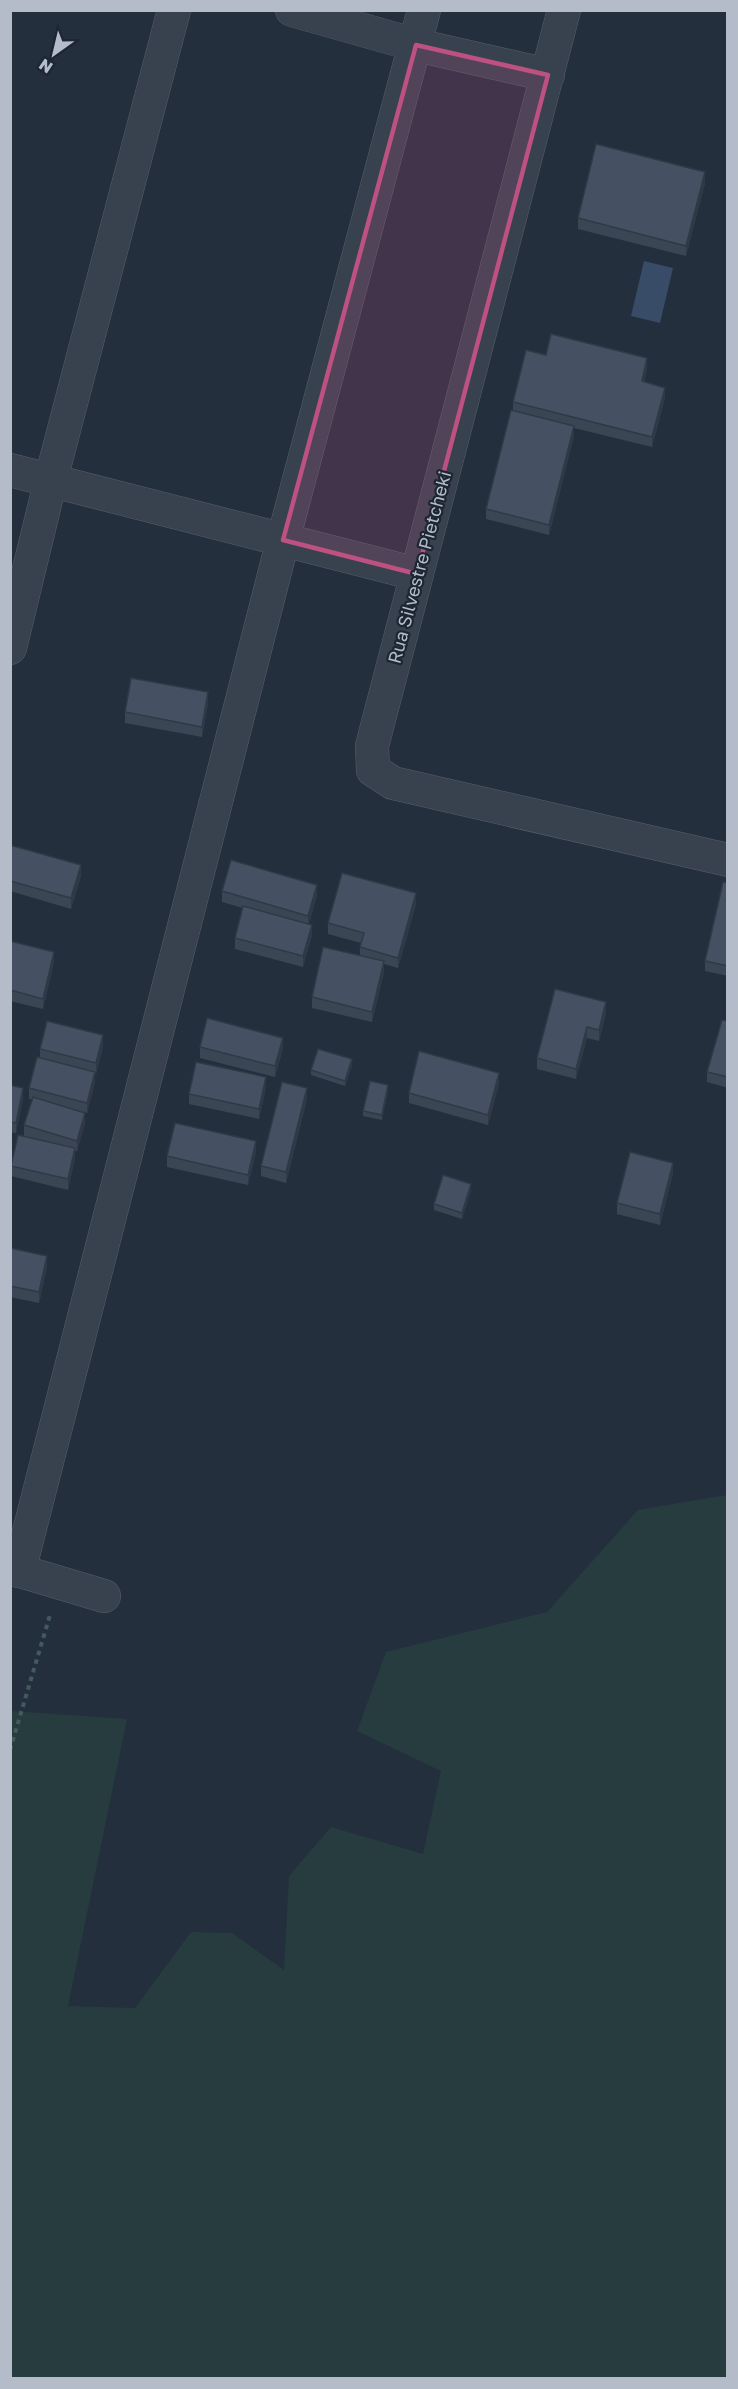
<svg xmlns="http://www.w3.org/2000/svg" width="738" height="2389" font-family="'Golos Text',sans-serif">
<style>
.green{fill:#263c3f}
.water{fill:#394c67}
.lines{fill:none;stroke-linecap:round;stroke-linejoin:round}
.minor-casing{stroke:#565f6c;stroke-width:34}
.path{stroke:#44595c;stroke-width:4;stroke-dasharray:4.5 4.5;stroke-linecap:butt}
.minor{stroke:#38414e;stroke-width:33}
.wall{fill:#3b4654}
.shaded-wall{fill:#303945}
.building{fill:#455162;stroke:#303945;stroke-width:1.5}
.marked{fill:#bd5182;fill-opacity:0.2;stroke:#bd5182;stroke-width:4.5;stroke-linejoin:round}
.labels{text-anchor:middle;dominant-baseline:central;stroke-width:4.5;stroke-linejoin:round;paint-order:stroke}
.street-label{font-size:18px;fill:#b4bcc9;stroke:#1d2633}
</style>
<rect width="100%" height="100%" fill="#242f3e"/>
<path class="green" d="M 727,1495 L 727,2378 L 11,2378 L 11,1711 L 127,1719 L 68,2006 L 135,2008 L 191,1932 L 232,1933 L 284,1970 L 289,1876 L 331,1827 L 423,1854 L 441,1771 L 357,1731 L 386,1652 L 547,1612 L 638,1510 Z"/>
<path class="water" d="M 644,261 L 673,268 L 660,323 L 631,316 Z"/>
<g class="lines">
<g class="minor-casing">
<path id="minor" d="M 292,10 L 416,45 L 548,75
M 564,10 L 372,746 L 373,770 L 393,783 L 728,860
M 10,470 L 417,574
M 10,648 L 51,479 L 174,10
M 10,1568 L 104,1596
M 19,1571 L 283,540 L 424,10"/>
</g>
<path class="path" d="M 10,1750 L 50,1615"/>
<use href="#minor" class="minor"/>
</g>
<path class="wall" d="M 705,183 L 686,256 L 578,229 L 578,218 Z
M 546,355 L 647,369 L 644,382 L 665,398 L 652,447 L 574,428 L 574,436 L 549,535 L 486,519 L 486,509 L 513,410 L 513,402 Z
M 208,703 L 202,737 L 125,723 L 125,712 Z
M 10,845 L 81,876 L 71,909 L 10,891 Z
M 728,883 L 728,976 L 705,971 L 705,961 Z
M 222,891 L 317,895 L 309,924 L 312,935 L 303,967 L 235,949 L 235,938 L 243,908 L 222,902 Z
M 416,904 L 398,968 L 384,964 L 384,972 L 372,1022 L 312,1008 L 312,997 L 360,956 L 360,947 L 361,943 L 328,934 L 328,923 Z
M 10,941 L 54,962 L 43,1009 L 10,1001 Z
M 606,1013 L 599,1041 L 587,1038 L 576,1079 L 537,1069 L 537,1058 Z
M 728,1021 L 728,1088 L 707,1082 L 707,1072 Z
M 103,1046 L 96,1074 L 95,1073 L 95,1082 L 87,1113 L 80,1111 L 85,1123 L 77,1151 L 75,1151 L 75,1158 L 68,1190 L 11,1176 L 11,1166 L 24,1136 L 24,1125 L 32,1099 L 29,1099 L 29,1088 L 40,1057 L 40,1049 Z
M 200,1047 L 283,1048 L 275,1077 L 200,1058 Z
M 352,1065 L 345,1086 L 311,1075 L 311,1070 Z
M 499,1084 L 488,1125 L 409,1103 L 409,1093 Z
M 10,1085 L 23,1098 L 16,1133 L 10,1132 Z
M 266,1087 L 259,1119 L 189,1104 L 189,1094 Z
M 388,1090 L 382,1120 L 363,1116 L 363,1111 Z
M 307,1099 L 286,1183 L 261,1176 L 261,1166 Z
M 256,1152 L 248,1185 L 167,1167 L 167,1156 Z
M 673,1173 L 660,1225 L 617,1214 L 617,1203 Z
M 471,1190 L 462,1219 L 434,1210 L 434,1204 Z
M 10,1248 L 47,1267 L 39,1303 L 10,1297 Z"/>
<path class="shaded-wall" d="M 705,172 L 705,183 L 686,256 L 686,246 Z
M 647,358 L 647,369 L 642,392 L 642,381 Z
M 665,388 L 665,398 L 652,447 L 652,437 Z
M 574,426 L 574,436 L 549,535 L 549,525 Z
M 208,692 L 208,703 L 202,737 L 202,727 Z
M 81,865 L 81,876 L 71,909 L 71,898 Z
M 317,885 L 317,895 L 308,927 L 308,916 Z
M 416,893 L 416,904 L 398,968 L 398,958 Z
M 312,925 L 312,935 L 303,967 L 303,956 Z
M 54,952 L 54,962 L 43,1009 L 43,999 Z
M 384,961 L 384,972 L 372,1022 L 372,1012 Z
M 606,1002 L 606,1013 L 599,1041 L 599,1030 Z
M 587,1027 L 587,1038 L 576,1079 L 576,1069 Z
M 103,1035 L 103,1046 L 96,1074 L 96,1063 Z
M 283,1038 L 283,1048 L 275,1077 L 275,1066 Z
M 352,1059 L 352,1065 L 345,1086 L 345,1081 Z
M 95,1072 L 95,1082 L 87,1113 L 87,1103 Z
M 499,1073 L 499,1084 L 488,1125 L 488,1115 Z
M 266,1077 L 266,1087 L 259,1119 L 259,1109 Z
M 388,1085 L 388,1090 L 382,1120 L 382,1115 Z
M 23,1088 L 23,1098 L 16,1133 L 16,1123 Z
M 307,1088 L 307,1099 L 286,1183 L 286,1172 Z
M 85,1113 L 85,1123 L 77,1151 L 77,1141 Z
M 256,1141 L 256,1152 L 248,1185 L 248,1175 Z
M 75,1148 L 75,1158 L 68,1190 L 68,1179 Z
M 673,1163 L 673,1173 L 660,1225 L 660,1214 Z
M 471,1184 L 471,1190 L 462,1219 L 462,1213 Z
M 47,1256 L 47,1267 L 39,1303 L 39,1292 Z"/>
<path class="building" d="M 596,144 L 705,172 L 686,246 L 578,218 Z
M 551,334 L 647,358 L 642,381 L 665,388 L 652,437 L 513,402 L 526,350 L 546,355 Z
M 511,410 L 574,426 L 549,525 L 486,509 Z
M 131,678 L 208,692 L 202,727 L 125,712 Z
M 10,845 L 81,865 L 71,898 L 10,881 Z
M 231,860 L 317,885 L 308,916 L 222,891 Z
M 342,873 L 416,893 L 398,958 L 360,947 L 364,933 L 328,923 Z
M 723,882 L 728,883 L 728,966 L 705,961 Z
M 243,906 L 312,925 L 303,956 L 235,938 Z
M 10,941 L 54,952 L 43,999 L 10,990 Z
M 323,947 L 384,961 L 372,1012 L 312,997 Z
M 555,989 L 606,1002 L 599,1030 L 587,1027 L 576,1069 L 537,1058 Z
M 207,1018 L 283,1038 L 275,1066 L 200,1047 Z
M 722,1020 L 728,1021 L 728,1077 L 707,1072 Z
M 47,1021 L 103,1035 L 96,1063 L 40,1049 Z
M 318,1049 L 352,1059 L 345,1081 L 311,1070 Z
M 419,1051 L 499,1073 L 488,1115 L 409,1093 Z
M 37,1057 L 95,1072 L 87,1103 L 29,1088 Z
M 196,1062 L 266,1077 L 259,1109 L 189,1094 Z
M 370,1081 L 388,1085 L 382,1115 L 363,1111 Z
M 282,1082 L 307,1088 L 286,1172 L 261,1166 Z
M 10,1085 L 23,1088 L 16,1123 L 10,1122 Z
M 33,1097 L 85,1113 L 77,1141 L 24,1125 Z
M 175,1123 L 256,1141 L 248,1175 L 167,1156 Z
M 18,1135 L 75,1148 L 68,1179 L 11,1166 Z
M 630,1152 L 673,1163 L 660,1214 L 617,1203 Z
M 443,1175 L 471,1184 L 462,1213 L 434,1204 Z
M 10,1248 L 47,1256 L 39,1292 L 10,1286 Z"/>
<path class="marked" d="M 416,45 L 548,75 L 417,574 L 283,540 Z"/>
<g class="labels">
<g class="street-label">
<text transform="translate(419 567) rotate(-75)">Rua Silvestre Pietcheki</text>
</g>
</g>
<rect width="738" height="2389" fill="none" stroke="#b4bcc9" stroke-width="24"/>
<g transform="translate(54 54) rotate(214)" stroke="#1d2633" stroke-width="4.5" paint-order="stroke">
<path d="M0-4.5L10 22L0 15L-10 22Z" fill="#b4bcc9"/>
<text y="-9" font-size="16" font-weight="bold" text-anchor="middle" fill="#b4bcc9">N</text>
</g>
</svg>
